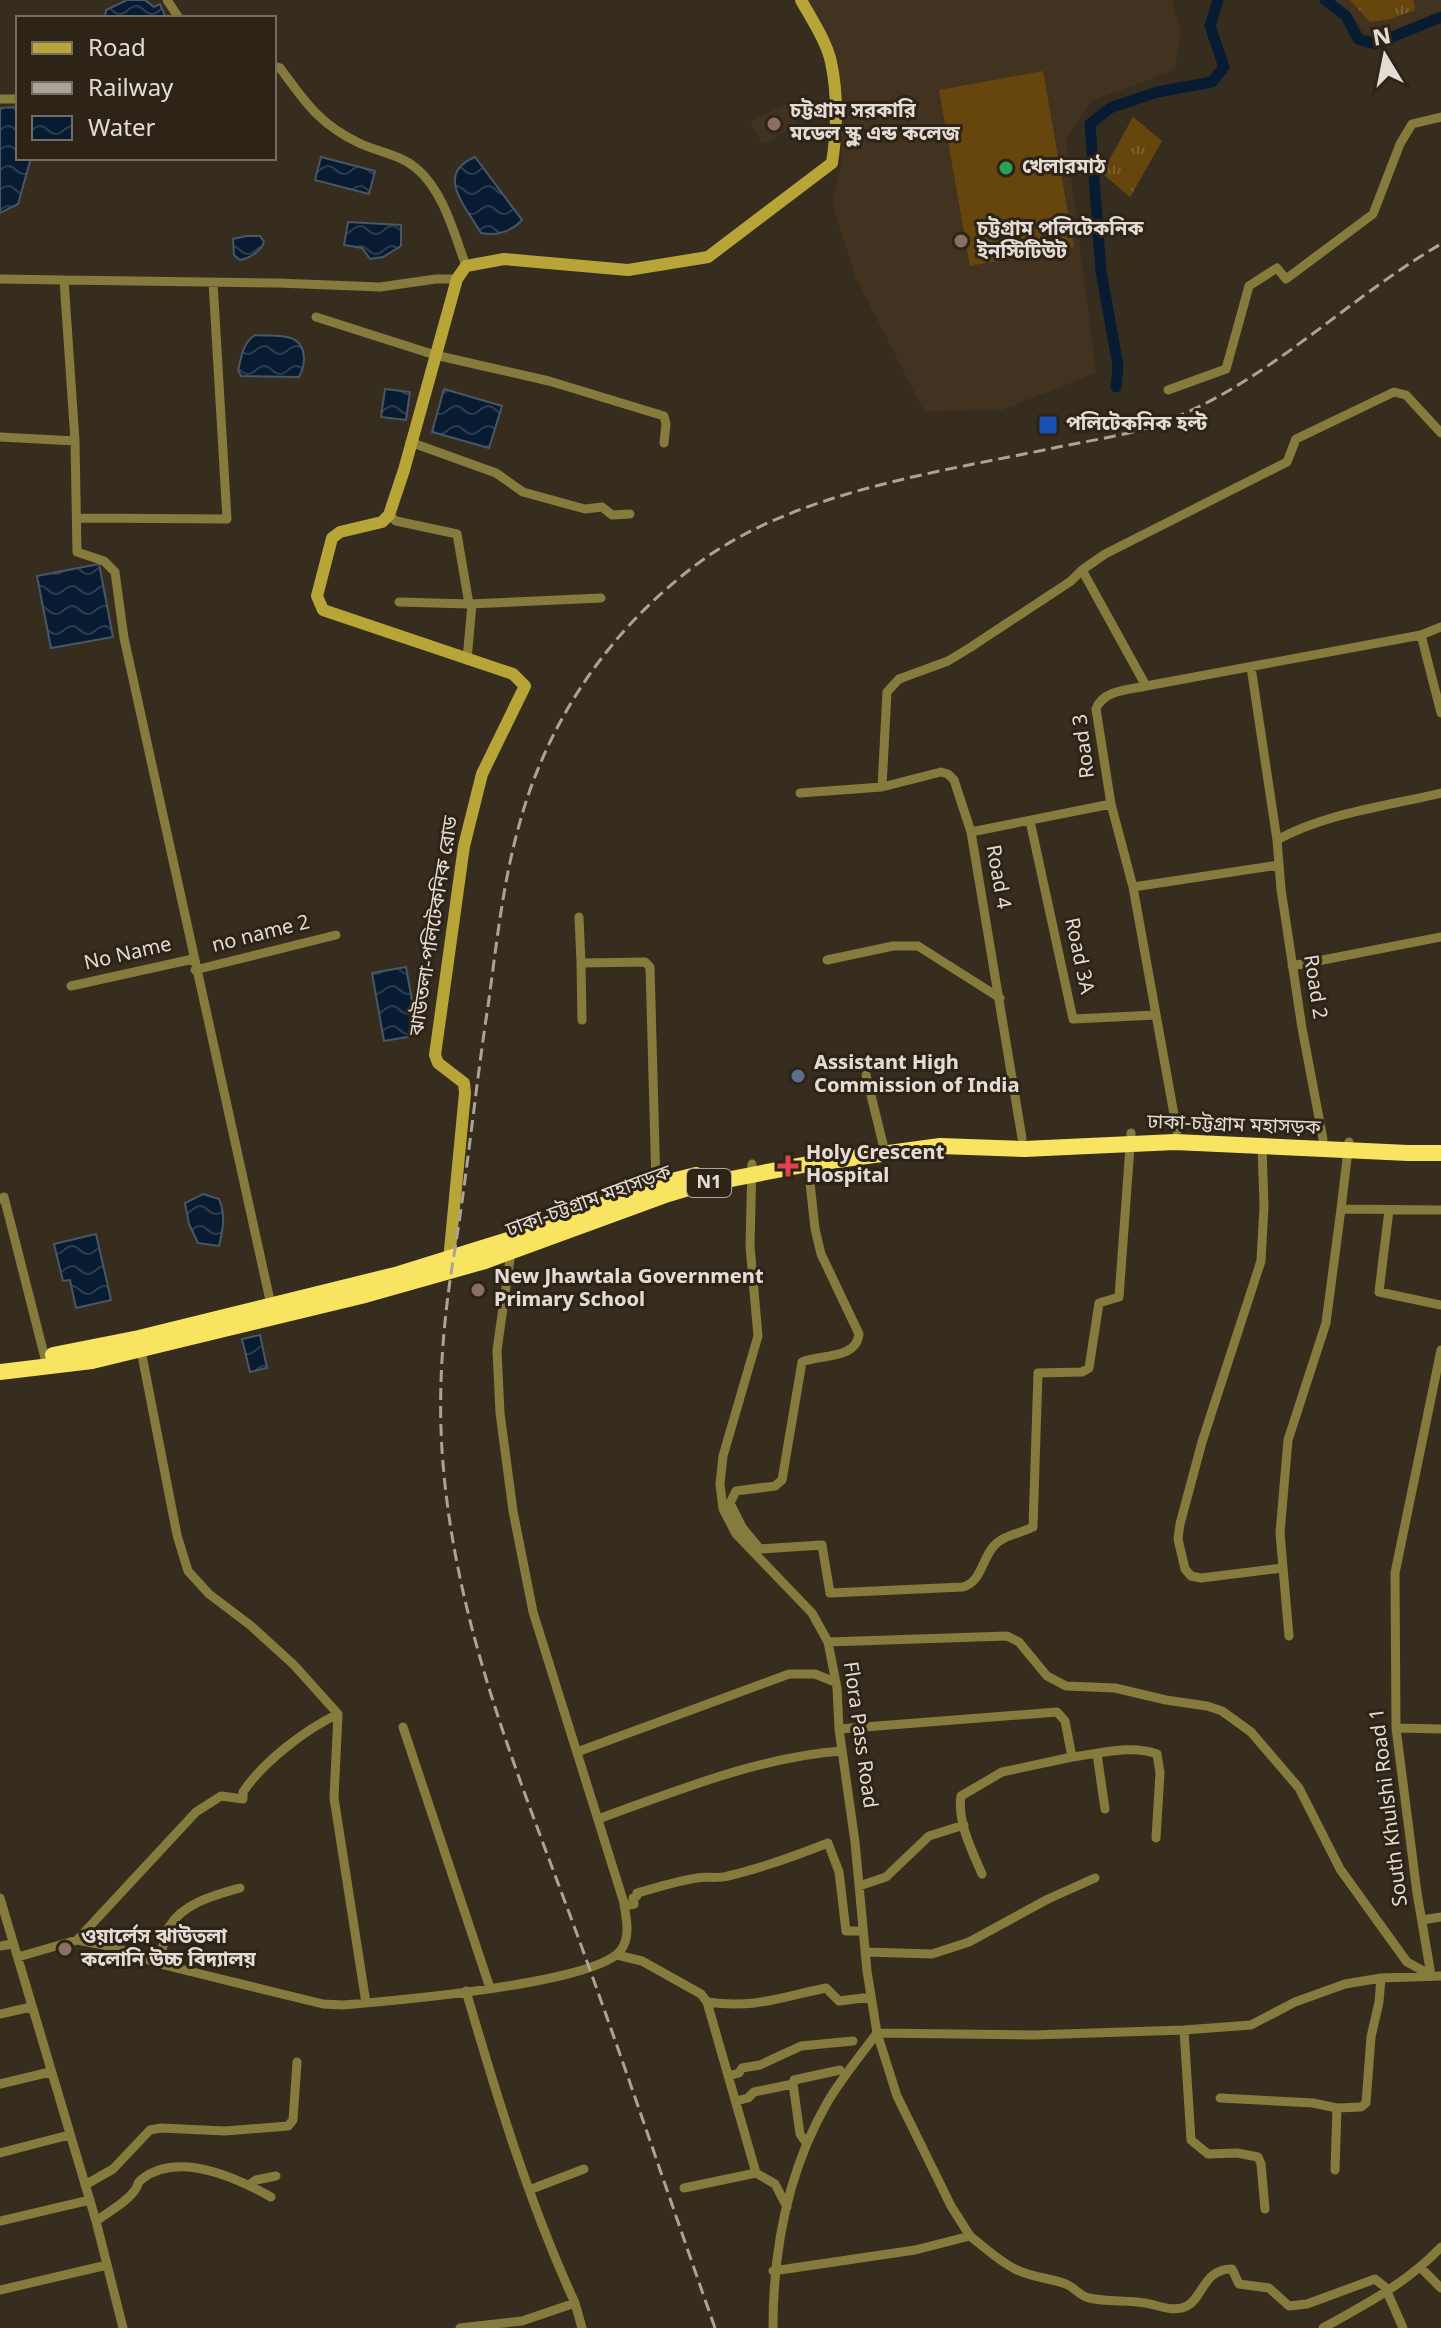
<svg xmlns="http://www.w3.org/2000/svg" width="1441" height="2328" font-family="Georgia,'Noto Sans Bengali',serif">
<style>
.built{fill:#41331f}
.grass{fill:#67460e}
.park{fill:url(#park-tufts)}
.water{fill:url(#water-waves);stroke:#495663;stroke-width:2}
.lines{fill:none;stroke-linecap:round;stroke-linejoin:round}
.canal{stroke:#071c32;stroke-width:11}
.street{stroke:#857b3c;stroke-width:9}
.secondary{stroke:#b7a538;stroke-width:12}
.highway{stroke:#f9e461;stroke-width:16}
.rail{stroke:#aba399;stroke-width:3;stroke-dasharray:12 6;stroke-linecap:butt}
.education-dot{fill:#8d6e63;stroke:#2d2316;stroke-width:3}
.leisure-dot{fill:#2e9e5b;stroke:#2d2316;stroke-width:3}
.transit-dot{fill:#1a4fb4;stroke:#2d2316;stroke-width:3}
.service-dot{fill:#5c6f8a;stroke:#2d2316;stroke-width:3}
.health-dot{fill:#e0444e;stroke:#2d2316;stroke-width:3}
.labels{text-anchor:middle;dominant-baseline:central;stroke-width:6;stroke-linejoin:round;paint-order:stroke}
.shield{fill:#2d2316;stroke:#aca49b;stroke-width:2}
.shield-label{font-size:18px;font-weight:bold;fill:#e3dcd4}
.poi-label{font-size:20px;font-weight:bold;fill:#e3dcd4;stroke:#2d2316;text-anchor:start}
.street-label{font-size:20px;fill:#e3dcd4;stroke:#2d2316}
</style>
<defs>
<pattern id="park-tufts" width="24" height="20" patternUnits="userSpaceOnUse" patternTransform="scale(2)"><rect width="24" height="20" fill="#67460e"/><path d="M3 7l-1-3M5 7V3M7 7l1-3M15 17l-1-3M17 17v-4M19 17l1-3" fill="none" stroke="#7d6030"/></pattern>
<pattern id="water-waves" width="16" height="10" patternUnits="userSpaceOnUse" patternTransform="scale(2)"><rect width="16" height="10" fill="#071c32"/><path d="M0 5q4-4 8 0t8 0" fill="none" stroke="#2b3c4f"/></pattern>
</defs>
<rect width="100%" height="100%" fill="#372d1f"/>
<path class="built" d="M 805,0 L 1172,0 L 1181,32 L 1175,70 L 1091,101 L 1066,139 L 1096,373 L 1001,410 L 924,411 L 856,278 L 832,203 L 842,160 L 838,61 Z
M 1336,0 L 1441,0 L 1441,14 L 1390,34 L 1371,37 Z
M 786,104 L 797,126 L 762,144 L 750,122 Z"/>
<path class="grass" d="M 1043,71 L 1074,247 L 970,266 L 939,90 Z"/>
<path class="park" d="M 1350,0 L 1413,0 L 1415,10 L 1391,19 L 1370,22 Z
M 1133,117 L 1162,141 L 1130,197 L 1102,173 Z"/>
<path class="water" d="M 127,0 L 145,0 L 154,7 L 160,4 L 166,18 L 105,18 L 106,10 Z
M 18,107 L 18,158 L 31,158 L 18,204 L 0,213 L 0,108 Z
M 321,157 L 375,171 L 369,194 L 315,180 Z
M 475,157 L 522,220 C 511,232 496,236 481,233 C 466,207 434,174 475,157 Z
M 348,222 L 401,225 L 401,246 L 383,257 L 370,259 L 362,248 L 344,245 Z
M 246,236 L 260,236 L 264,242 C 261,251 249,259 240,260 L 234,255 L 233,239 Z
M 255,335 C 274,337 303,330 304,358 C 304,365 303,370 299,377 L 241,376 L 238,370 C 242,356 242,344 255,335 Z
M 385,389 L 410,392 L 406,420 L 381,417 Z
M 444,389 L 502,406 L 489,448 L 432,432 Z
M 99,564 L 113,637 L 51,648 L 37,576 Z
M 406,967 L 418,1035 L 384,1041 L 372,973 Z
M 203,1194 L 219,1199 C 226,1216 223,1228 219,1246 L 198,1243 L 189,1224 L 185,1203 Z
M 96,1234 L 111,1300 L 76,1308 L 70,1280 L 63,1281 L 54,1244 Z
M 260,1335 L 267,1368 L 250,1372 L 242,1339 Z"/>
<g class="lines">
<path class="canal" d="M 1325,0 L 1346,16 L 1358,39 L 1375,44 L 1441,17
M 1116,387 L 1118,366 L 1101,271 L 1090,124 L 1110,108 L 1157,92 L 1212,82 L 1224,67 L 1210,26 L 1218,0"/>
<path class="street" d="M 167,0 L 179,18
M 274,66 L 280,68 C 306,103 319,124 359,143 C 378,152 399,154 416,168 C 443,190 454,233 466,266
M 0,99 L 18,99
M 0,279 L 64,280
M 316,317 L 435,355 L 549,381 L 664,416 L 666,424 L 664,443
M 1168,390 L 1226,369 L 1249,286 L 1277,268 L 1286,279 L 1373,214 L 1400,144 L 1412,124 L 1441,117
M 0,437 L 75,441
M 410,442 L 496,473 L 523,492 L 585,509 L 602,507 L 612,515 L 630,514
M 389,515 L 396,521 L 457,534 L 469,604
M 77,518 L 227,519 L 213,282
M 399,602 L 469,604 L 601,598
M 1421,635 L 1441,713
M 467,660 L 472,604
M 1251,667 L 1277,840
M 1146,686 L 1082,570 L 1105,554 L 1287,462 L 1296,439 L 1394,392 L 1406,395 L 1441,433
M 882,787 L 887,692 L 899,679 L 948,661 L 971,647 L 1071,581 L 1082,570
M 800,793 L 882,787 L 941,772 L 948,774 L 954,780 L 971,832 L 1022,1138
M 1030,821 L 1073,1019 L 1156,1015
M 971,832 L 1111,804
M 1133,887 L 1279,865
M 579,917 L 581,963 L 645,962 L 650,967 L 656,1185
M 827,960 L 893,946 L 918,946 L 1000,998
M 581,963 L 582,1020
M 1292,966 L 1441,937
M 195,970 L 336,935
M 71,986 L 193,959
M 866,1075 L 883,1144
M 1177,1131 L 1133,887 L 1111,804 L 1096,709 C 1103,690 1128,690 1146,686 L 1421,635 L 1441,627
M 1323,1139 L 1302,1028 L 1281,889 L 1277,840 C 1326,813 1387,806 1441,793
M 1349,1142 L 1341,1209 L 1441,1210
M 1262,1146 L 1264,1206 L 1261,1261 L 1202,1442 L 1180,1524 L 1178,1539 L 1185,1569 L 1191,1576 L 1201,1578 L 1282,1568
M 752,1164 L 750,1246 L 758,1336 L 723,1456 L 720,1484 L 723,1509 L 736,1534 L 812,1613 L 828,1642 L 837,1688 L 839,1729 L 855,1842 L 867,1971 L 877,2033 L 897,2096 L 951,2206 L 970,2236 L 915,2250 L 773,2271
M 808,1164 L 815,1229 L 821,1254 L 859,1334 C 856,1360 820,1354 802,1362 L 782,1480 L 775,1486 L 736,1491 L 730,1503 L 742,1527 L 760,1549 L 822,1545 L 830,1593 L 963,1587 C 981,1582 982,1560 993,1547 C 1003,1535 1019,1534 1033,1527 L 1038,1373 L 1082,1372 L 1089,1368 L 1099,1303 L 1119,1297 L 1131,1133
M 0,1199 L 4,1197 L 47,1366
M 1389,1210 L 1379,1292 L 1441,1305
M 271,1305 L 124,638 L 115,572 L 104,561 L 77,552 L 75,441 L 64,280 L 278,283 L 380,287 L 436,279 L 457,279
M 140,1345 L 177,1535 L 188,1571 L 209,1594 L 250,1625 L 294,1665 L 338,1714
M 1289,1636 L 1280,1533 L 1288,1440 L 1326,1323 L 1341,1209
M 828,1642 L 1007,1636 L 1019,1642 L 1047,1676 L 1066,1686 L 1115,1688 L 1166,1700 L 1207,1706 L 1222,1711 L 1251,1732 L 1299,1788 L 1340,1869 L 1407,1962 L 1431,1975
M 403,1727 L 490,1988
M 1396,1728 L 1441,1729
M 839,1729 L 1057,1712 L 1065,1721 L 1072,1757 C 1099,1754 1131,1744 1157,1754 L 1160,1773 L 1156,1838
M 577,1752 L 789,1674 L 815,1674 L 835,1682
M 1097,1754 L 1105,1809
M 598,1819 C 677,1791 758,1757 842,1751
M 982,1874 C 972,1851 957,1821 961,1796 L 1002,1772 L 1072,1757
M 859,1886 L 886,1877 L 929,1836 L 964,1825
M 0,1898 L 96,2221 L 123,2328
M 624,1906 L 634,1904 L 633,1898 L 637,1896 L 637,1893 C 656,1888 676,1881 697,1878 C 707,1876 717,1879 728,1876 C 763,1868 795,1856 828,1843 L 839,1872 L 846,1931 L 863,1931
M 1422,1920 L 1441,1917
M 77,1940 L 196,1812 L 221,1796 L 243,1799 L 243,1792 C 263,1762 306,1729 338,1714 L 334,1798 L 366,2003
M 0,1946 L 13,1944
M 865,1952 L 932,1954 L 969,1942 L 1048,1899 L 1095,1878
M 617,1955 L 642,1961 L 701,1994 L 707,2002
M 18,1957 L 77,1940 L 114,1947 L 160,1964 L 323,2004 L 342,2005 C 390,2001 596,1984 621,1950 C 631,1936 626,1918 624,1903 L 533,1612 L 513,1511 L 500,1413 L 497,1350 L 511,1252
M 160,1964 C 162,1953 163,1937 169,1927 C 183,1903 215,1895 240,1888
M 1431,1975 L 1417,1893 L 1396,1728 L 1395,1573 L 1441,1350
M 466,1991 C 497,2097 529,2203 575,2303
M 0,2014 L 31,2007
M 1184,2030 L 1191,2140 L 1208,2154 L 1237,2153 L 1258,2157 L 1261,2164 L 1265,2209
M 877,2033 L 1033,2035 L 1184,2030 L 1251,2025 L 1295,2002 L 1345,1984 L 1381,1978 L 1441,1976
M 728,2076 L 739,2073 L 742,2068 L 760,2065 L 801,2046 L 853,2041
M 0,2084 L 50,2072
M 793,2084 L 794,2080 L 840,2070
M 1220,2098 L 1313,2103 L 1337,2108
M 736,2101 L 748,2098 L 754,2092 L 793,2084 L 800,2134 L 807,2144
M 0,2153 L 69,2135
M 1335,2170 L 1337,2108 L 1361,2107 L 1366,2103 L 1371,2037 L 1379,2002 L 1381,1978
M 756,2173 L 707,2002 C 755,2009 781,1997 826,1988 L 839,2001 L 871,1997
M 85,2185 L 113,2169 L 150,2130 L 161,2128 L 225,2131 L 288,2126 L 293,2120 L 297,2062
M 249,2185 L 256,2180 L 276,2176
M 684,2188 L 756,2173 L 775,2184 L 787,2207
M 529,2190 L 584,2169
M 0,2221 L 90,2200
M 96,2221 C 108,2212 127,2202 135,2190 C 140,2183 135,2185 142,2179 C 178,2151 237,2178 271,2197
M 970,2236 C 984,2247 999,2261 1015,2269 C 1032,2278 1053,2278 1068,2285 C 1076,2289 1080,2296 1089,2298 C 1107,2302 1127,2300 1145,2303 C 1158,2305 1173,2313 1187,2306 C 1203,2298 1203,2269 1232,2269 L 1239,2284 L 1269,2288 L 1289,2306 L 1307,2304 L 1375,2279 L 1385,2287 L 1403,2328
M 1421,2268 L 1441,2288
M 0,2290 L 107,2265
M 460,2328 L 522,2321 L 575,2303 L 582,2328
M 773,2328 C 773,2251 788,2171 827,2103 C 841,2079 860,2056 877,2033
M 1323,2328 C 1366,2304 1407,2283 1441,2247"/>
<path class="secondary" d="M 449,1260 L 465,1093 L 464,1083 L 438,1063 L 435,1055 L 464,846 L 482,774 L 525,686 L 513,674 L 323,610 L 317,596 L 332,538 L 340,532 L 382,522 L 389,515 L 404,470 L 457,279 L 466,266 L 504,259 L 628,270 L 708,257 L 832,163 C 837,130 838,95 831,62 C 826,40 812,20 801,0"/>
<path class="highway" d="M 53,1355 L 139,1338 L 399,1274 L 518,1237 L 656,1185 L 696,1175
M 0,1372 L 92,1361 L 361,1296 L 485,1261 L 668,1194 L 695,1186 L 808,1164 L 940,1146 L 1024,1149 L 1175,1142 L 1408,1153 L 1441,1153"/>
<path class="rail" d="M 715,2328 C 673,2209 633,2089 590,1970 C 529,1799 454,1635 442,1450 C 438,1388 443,1323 453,1261 C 467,1177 475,1091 488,1006 C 496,949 502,889 517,833 C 545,722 611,626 704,559 C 803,489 947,471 1063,446 C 1098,439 1136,434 1169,420 C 1270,380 1348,298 1441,244"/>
</g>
<g class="education-dot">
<circle cx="774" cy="124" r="8"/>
<circle cx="961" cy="241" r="8"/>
<circle cx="478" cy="1290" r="8"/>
<circle cx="65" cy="1949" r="8"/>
</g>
<circle class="leisure-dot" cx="1006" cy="168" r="8"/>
<rect class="transit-dot" x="1038" y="415" width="20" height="20" rx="4"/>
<circle class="service-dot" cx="798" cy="1076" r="8"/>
<path class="health-dot" d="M784 1154h8v8h8v8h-8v8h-8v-8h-8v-8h8z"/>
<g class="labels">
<rect class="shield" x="687" y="1169" width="44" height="28" rx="6"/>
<g class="shield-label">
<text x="709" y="1183">N1</text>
</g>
<g class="poi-label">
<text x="790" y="112">চট্টগ্রাম সরকারি<tspan x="790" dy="23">মডেল স্কুল এন্ড কলেজ</tspan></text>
<text x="1022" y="168">খেলারমাঠ</text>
<text x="977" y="230">চট্টগ্রাম পলিটেকনিক<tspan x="977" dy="23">ইনস্টিটিউট</tspan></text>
<text x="1066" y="425">পলিটেকনিক হল্ট</text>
<text x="814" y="1064">Assistant High<tspan x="814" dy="23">Commission of India</tspan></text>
<text x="806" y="1154">Holy Crescent<tspan x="806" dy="23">Hospital</tspan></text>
<text x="494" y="1278">New Jhawtala Government<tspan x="494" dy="23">Primary School</tspan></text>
<text x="81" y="1938">ওয়ার্লেস ঝাউতলা<tspan x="81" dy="23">কলোনি উচ্চ বিদ্যালয়</tspan></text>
</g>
<g class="street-label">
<text transform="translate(1085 746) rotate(-97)">Road 3</text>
<text transform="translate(997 877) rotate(80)">Road 4</text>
<text transform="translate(435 926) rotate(-81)">ঝাউতলা-পলিটেকনিক রোড</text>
<text transform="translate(261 935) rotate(-14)">no name 2</text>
<text transform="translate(128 955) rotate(-13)">No Name</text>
<text transform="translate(1078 956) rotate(78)">Road 3A</text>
<text transform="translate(1314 987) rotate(81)">Road 2</text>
<text transform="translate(1234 1126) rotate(2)">ঢাকা-চট্টগ্রাম মহাসড়ক</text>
<text transform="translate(589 1202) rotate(-20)">ঢাকা-চট্টগ্রাম মহাসড়ক</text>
<text transform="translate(859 1735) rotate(82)">Flora Pass Road</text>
<text transform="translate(1390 1807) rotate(-97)">South Khulshi Road 1</text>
</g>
</g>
<rect x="16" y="16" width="260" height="144" fill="#2d2316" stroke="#766d62" stroke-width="2"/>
<rect x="32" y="42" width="40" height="12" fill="#b7a538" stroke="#766d62" stroke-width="2"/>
<text x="88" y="56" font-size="24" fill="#e3dcd4">Road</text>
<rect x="32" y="82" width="40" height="12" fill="#aba399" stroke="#766d62" stroke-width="2"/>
<text x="88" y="96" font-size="24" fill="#e3dcd4">Railway</text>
<rect x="32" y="116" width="40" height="24" fill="url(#water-waves)" stroke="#766d62" stroke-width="2"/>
<text x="88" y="136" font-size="24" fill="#e3dcd4">Water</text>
<g transform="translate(1385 56) rotate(350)" stroke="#2d2316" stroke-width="6" paint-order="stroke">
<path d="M0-6L14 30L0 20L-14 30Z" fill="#e3dcd4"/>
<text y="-12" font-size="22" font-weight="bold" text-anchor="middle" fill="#e3dcd4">N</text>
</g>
</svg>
